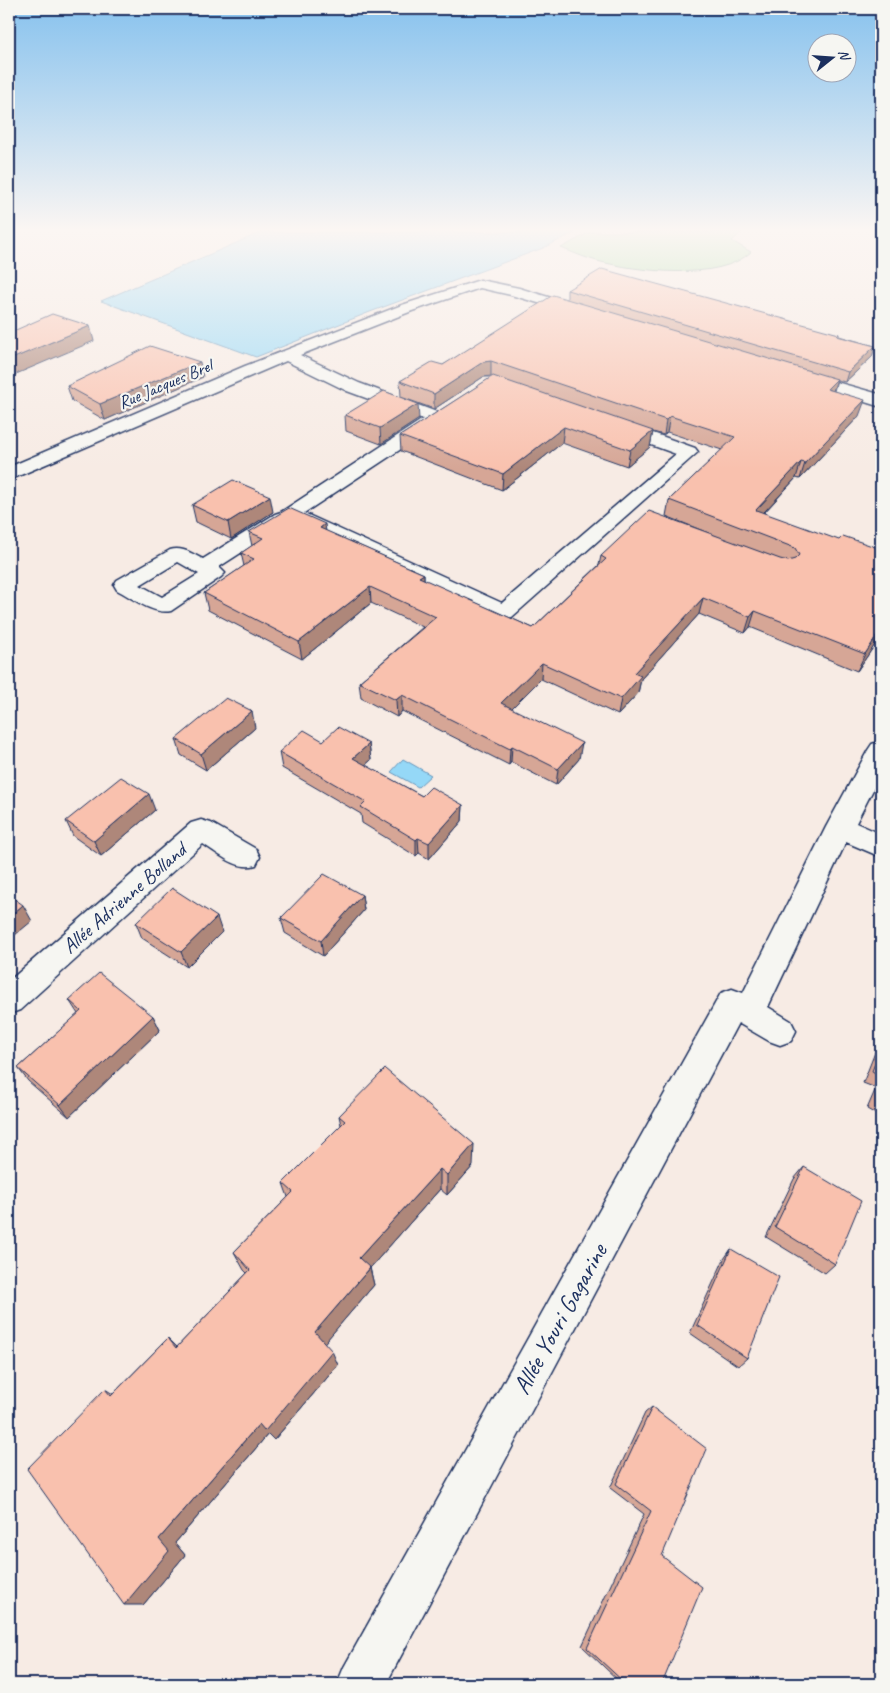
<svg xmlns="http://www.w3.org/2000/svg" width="890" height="1693" font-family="Caveat,sans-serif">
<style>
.green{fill:#a5dfa5;stroke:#608782}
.water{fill:#95d8f7;stroke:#6494ba}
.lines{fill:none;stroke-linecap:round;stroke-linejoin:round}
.street-casing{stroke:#1b2f5e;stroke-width:3}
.street{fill:#f6f6f2;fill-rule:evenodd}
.wall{fill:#d6a696;stroke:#1b2f5e}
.shaded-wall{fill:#ae877a;stroke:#1b2f5e}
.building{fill:#f9c1ae;stroke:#1b2f5e}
.labels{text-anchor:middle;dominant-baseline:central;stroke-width:4.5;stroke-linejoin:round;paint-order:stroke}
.far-street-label{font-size:18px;fill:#1b2f5e;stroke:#f6f6f2}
.street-label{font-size:21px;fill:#1b2f5e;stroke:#f6f6f2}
.near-street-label{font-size:25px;fill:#1b2f5e;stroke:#f6f6f2}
</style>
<rect width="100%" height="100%" fill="#f7ebe4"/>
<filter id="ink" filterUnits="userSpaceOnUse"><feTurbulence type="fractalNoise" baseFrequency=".02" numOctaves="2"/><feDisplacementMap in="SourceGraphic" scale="10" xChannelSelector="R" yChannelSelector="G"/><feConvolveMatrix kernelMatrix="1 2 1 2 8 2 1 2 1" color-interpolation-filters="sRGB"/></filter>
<g filter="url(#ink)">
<path class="green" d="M 590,232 L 742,232 L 732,241 L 751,252 C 719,282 637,271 597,261 C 585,258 572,252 561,248 Z"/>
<path class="water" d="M 262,232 L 576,232 L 543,248 L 370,312 L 256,357 L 101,301 Z
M 403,759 L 431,775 L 418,787 L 391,772 Z"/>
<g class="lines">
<g class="street-casing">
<path id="street" d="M 480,280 L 519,288 L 584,308 L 586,311 L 584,314 L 579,315 L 511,295 L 480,288 L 412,311 L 300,355 L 359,383 L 442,414 L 445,418 L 442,422 L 304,513 L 502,603 L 676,454 L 610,430 L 607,426 L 610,422 L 616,421 L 622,422 L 695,448 L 698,452 L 512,617 L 504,619 L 496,617 L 290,521 L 219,567 L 225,573 L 221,577 L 171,611 C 153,615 133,598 117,590 L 114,585 L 117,580 L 170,550 C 182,546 192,554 203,559 L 275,514 L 281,512 L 423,419 L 347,391 L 286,361 L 9,480 L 9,467 L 245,366 L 402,305 ZM 178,562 L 199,574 L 162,597 L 140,585 Z
M 800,372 L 879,394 L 881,396 L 881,407 L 794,380 L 792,377 L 794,374 Z
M 881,741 L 881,774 L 856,823 L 881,834 L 881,857 L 846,842 L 768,1007 L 791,1021 L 796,1031 L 791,1041 L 780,1045 L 769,1041 L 738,1023 L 386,1684 L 337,1684 L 344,1667 L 721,993 L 732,989 L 743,993 L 826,827 L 868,750 L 872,744 Z
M 201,820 L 211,823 L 256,849 L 260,857 L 256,865 C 237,871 219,854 203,844 L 20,1010 L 9,1014 L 9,981 L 191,823 Z"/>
</g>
<use href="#street" class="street"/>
</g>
<path class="wall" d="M 567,290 L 839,334 L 839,336 L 875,346 L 872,357 L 845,382 L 837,380 L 834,391 L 859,416 L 800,479 L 796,478 L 764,513 L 881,636 L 857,671 L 750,627 L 745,633 L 699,614 L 641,679 L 638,693 L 618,715 L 541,679 L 511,708 L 579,759 L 556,785 L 511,762 L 509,765 L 402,711 L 397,717 L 361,698 L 359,682 L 423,627 L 371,603 L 302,659 L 208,610 L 204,593 L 244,566 L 241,553 L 252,546 L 249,532 L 326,531 L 424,574 L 424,580 L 533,628 L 599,565 L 601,556 L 731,542 L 666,516 L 669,500 L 722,450 L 667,432 L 664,435 L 653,432 L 650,447 L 627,466 L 562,443 L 502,490 L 401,451 L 400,436 L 492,377 L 483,377 L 434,409 L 401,397 L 400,381 L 443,365 L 567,299 Z
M 203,377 L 105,420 L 72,401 L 67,386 Z
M 345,415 L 419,419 L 381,444 L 346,431 Z
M 192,505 L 273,512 L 231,539 L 196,522 Z
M 255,728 L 206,770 L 181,755 L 176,739 Z
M 323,741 L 369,744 L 371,760 L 365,765 L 422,796 L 463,805 L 462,821 L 429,859 L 419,853 L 416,856 L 362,823 L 361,814 L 282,768 L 279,752 Z
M 155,810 L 101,856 L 73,836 L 66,821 Z
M 362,895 L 364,910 L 323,956 L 285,933 L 281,918 Z
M 136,923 L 222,932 L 187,967 L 142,938 Z
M 69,1000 L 153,1016 L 160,1030 L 69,1117 L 28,1081 L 18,1068 L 78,1014 Z
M 881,1037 L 881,1117 L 867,1109 L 876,1088 L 863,1083 Z
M 339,1116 L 473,1166 L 447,1195 L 440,1189 L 370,1268 L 374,1285 L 324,1343 L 338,1365 L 274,1440 L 268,1434 L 175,1543 L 185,1555 L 143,1605 L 105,1389 L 113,1394 L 168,1338 L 177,1347 L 247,1273 L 244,1270 L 234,1252 L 288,1197 L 283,1183 L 341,1125 Z
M 804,1167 L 835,1264 L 825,1273 L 766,1237 L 794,1179 Z
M 731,1249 L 747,1358 L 738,1366 L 690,1333 L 724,1259 Z
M 652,1407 L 662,1556 L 662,1684 L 622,1684 L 582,1646 L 644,1514 L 610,1488 L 645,1413 Z"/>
<path class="shaded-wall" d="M 90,326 L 94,341 L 9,377 L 9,360 Z
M 875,346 L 872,357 L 845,382 L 848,372 Z
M 491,361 L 491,376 L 483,377 L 434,409 L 434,394 L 483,362 Z
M 200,362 L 203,377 L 105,420 L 100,404 Z
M 837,379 L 832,394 L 827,389 Z
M 865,400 L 859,416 L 800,479 L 805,463 Z
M 418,404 L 419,419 L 381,444 L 380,428 Z
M 670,416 L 667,432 L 664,435 L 666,420 Z
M 564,427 L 562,443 L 502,490 L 503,474 Z
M 653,431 L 650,447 L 627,466 L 630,450 Z
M 801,462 L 796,478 L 751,526 L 756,510 Z
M 270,496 L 273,512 L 231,539 L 228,522 Z
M 325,524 L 327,540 L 320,528 Z
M 424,574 L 424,590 L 419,577 Z
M 370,587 L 371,603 L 302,659 L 299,642 Z
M 703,598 L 699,614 L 641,679 L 638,693 L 618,715 L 621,699 L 634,673 Z
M 755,611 L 750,627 L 745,633 L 750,617 Z
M 881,630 L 881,636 L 857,671 L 865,654 Z
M 542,663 L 541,679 L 500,720 L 501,703 Z
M 402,695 L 402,711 L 397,717 L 396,700 Z
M 252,711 L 255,728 L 206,770 L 201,754 Z
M 582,743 L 579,759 L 556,785 L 558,769 Z
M 369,744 L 371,760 L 355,774 L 353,758 Z
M 512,746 L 511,762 L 509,765 L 510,749 Z
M 149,794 L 155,810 L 101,856 L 94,841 Z
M 463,805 L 462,821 L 429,859 L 429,843 Z
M 418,838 L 419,853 L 416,856 L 416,840 Z
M 362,895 L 364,910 L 323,956 L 321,941 Z
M 23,905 L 32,921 L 9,940 L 9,917 Z
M 217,917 L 222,932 L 187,967 L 181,952 Z
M 153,1016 L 160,1030 L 69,1117 L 60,1105 Z
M 474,1144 L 473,1166 L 447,1195 L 447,1175 Z
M 440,1169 L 440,1189 L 363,1276 L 359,1258 Z
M 370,1268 L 374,1285 L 321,1347 L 315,1332 Z
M 332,1351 L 338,1365 L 274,1440 L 268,1434 L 175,1543 L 185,1555 L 143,1605 L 124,1605 L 159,1539 L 259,1424 Z"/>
<path class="building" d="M 602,269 L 839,334 L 837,336 L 875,346 L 848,372 L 567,290 Z
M 553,295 L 837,379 L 827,389 L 865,400 L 805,463 L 801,462 L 756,510 L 839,540 L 843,536 L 881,549 L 881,630 L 865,654 L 755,611 L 750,617 L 703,598 L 634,673 L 641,676 L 621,699 L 542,663 L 501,703 L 582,743 L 558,769 L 512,746 L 510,749 L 402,695 L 396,700 L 359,682 L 436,617 L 370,587 L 299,642 L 204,593 L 254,559 L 241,553 L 263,538 L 249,532 L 289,508 L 325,524 L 320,528 L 424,574 L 419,577 L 533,628 L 606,559 L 601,556 L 649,511 L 780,559 L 788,561 L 795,559 L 799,555 L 795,548 L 669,500 L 735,437 L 670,416 L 666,420 L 491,361 L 483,362 L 434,394 L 400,381 L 432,362 L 443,365 Z
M 52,314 L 90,326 L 9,360 L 9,333 Z
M 150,346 L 200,362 L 100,404 L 67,386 Z
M 493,376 L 653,431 L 630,450 L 564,427 L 503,474 L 400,436 Z
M 384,391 L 418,404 L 380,428 L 345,415 Z
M 233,480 L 270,496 L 228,522 L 192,505 Z
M 226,698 L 252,711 L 201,754 L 176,739 Z
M 338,727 L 369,744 L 353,758 L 422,796 L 431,787 L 463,805 L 429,843 L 418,838 L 416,840 L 361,807 L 366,802 L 279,752 L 304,730 L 323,741 Z
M 121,777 L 149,794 L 94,841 L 66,821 Z
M 324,874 L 362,895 L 321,941 L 281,918 Z
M 172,888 L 217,917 L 181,952 L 136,923 Z
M 9,895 L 23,905 L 9,917 Z
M 99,973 L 153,1016 L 60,1105 L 18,1068 L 81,1011 L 69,1000 Z
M 881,1048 L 881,1076 L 872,1071 Z
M 385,1069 L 474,1144 L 447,1175 L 440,1169 L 359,1258 L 370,1268 L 315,1332 L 332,1351 L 265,1431 L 259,1424 L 159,1539 L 169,1551 L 124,1605 L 27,1469 L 105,1389 L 111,1396 L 168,1338 L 176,1348 L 250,1270 L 234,1252 L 293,1192 L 283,1183 L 345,1121 L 339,1116 Z
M 881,1086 L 881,1101 L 876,1098 Z
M 804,1167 L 861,1201 L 835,1264 L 775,1227 Z
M 731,1249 L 779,1277 L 747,1358 L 697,1325 Z
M 652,1407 L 707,1449 L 662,1556 L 702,1587 L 662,1684 L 626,1684 L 587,1648 L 651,1511 L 616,1484 Z"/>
</g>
<linearGradient id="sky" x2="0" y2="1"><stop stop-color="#87c2ee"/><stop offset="0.49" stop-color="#fbf6f3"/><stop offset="1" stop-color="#fbf6f3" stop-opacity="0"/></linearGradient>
<rect width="890" height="469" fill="url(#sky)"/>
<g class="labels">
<g class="far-street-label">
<text transform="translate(165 384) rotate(-23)">Rue Jacques Brel</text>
</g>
<g class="street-label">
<text transform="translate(124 898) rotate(-41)">Allée Adrienne Bolland</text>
</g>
<g class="near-street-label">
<text transform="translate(560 1319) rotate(-61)">Allée Youri Gagarine</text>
</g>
</g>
<rect width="890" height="1693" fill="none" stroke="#f6f6f2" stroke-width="30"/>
<rect x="15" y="15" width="860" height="1663" fill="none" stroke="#1b2f5e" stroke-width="2" filter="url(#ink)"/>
<g transform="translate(832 58) rotate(73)"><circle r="24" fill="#f6f6f2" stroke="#9ea6b7"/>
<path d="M0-4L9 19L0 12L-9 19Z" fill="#1b2f5e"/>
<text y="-8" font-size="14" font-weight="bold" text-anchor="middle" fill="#1b2f5e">N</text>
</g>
</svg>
